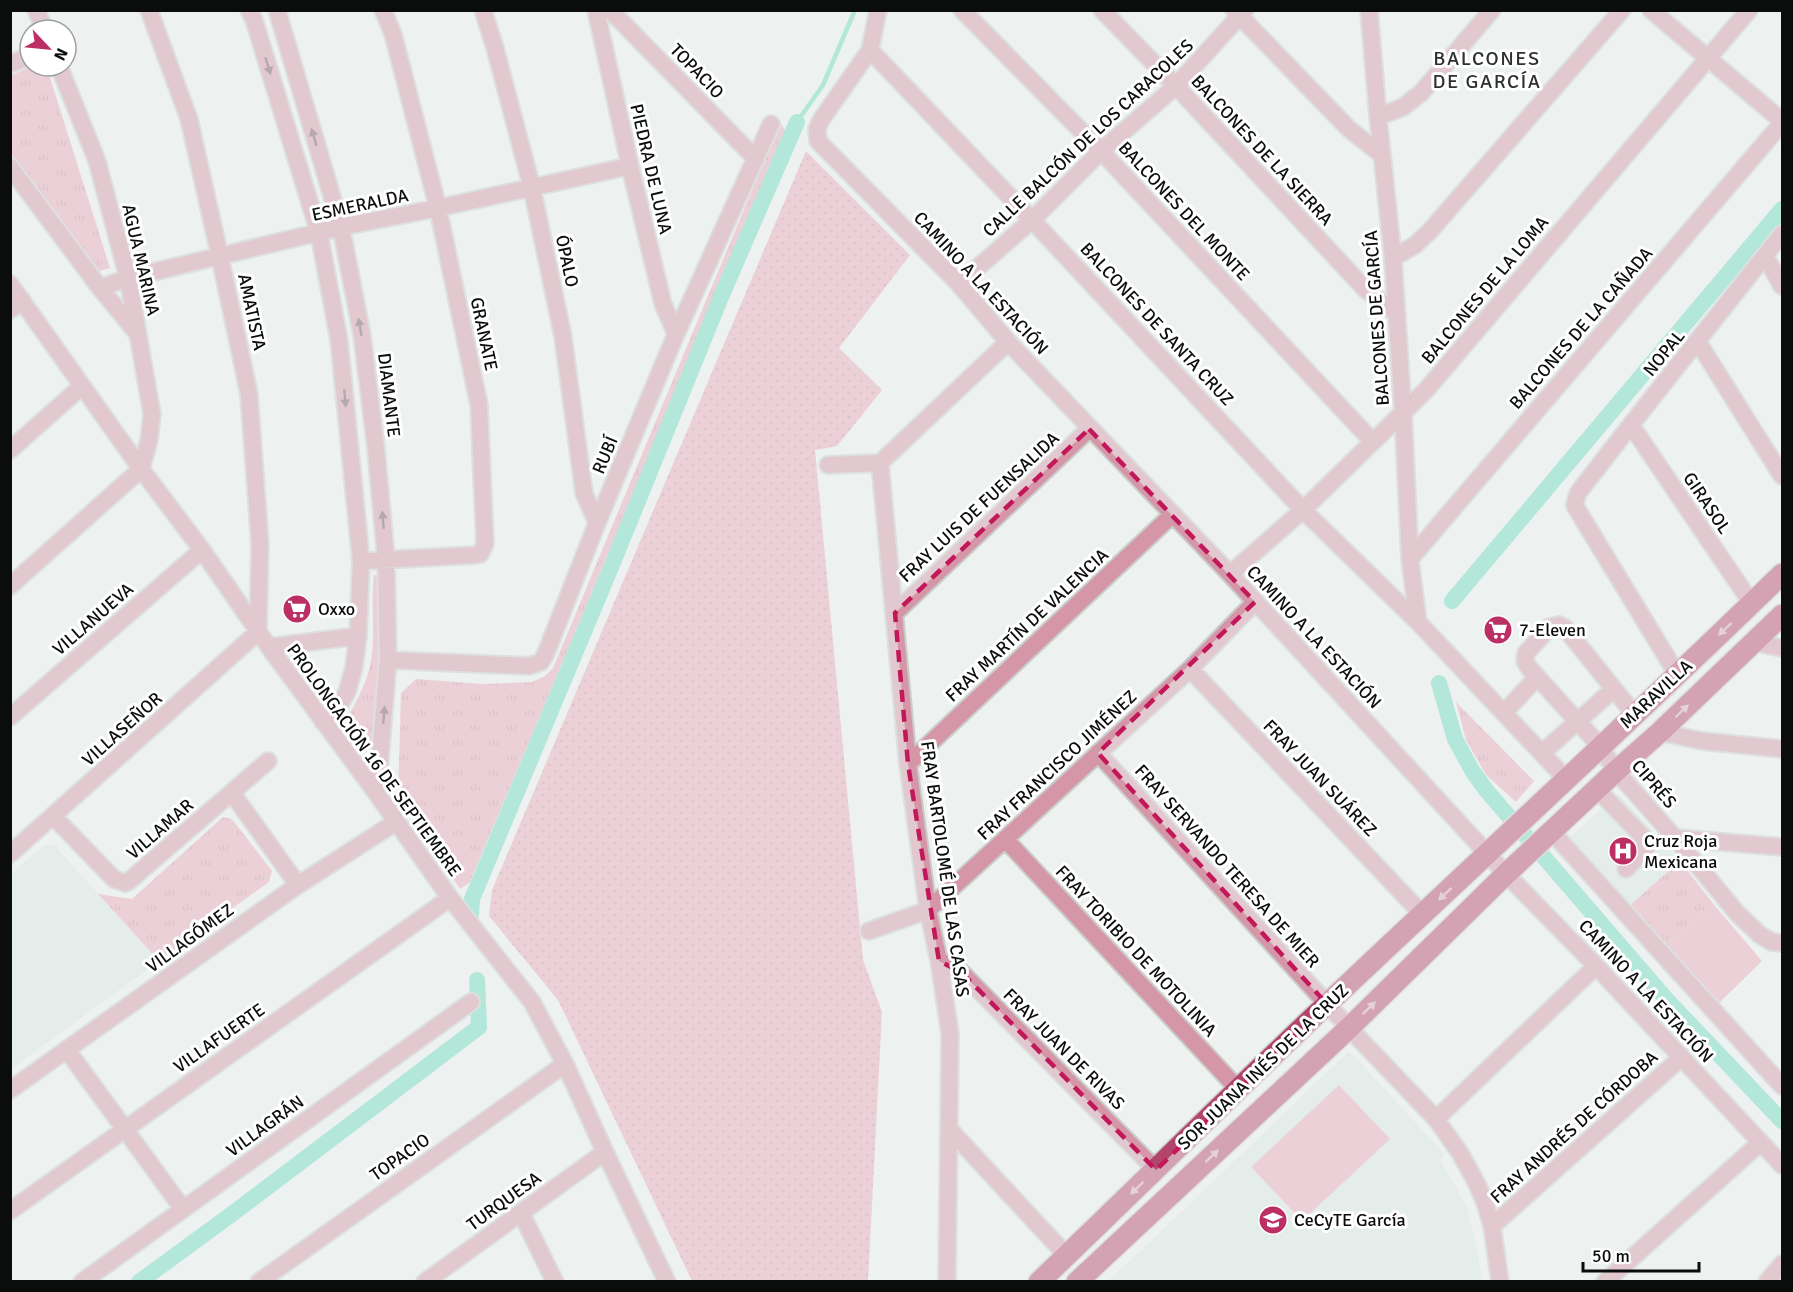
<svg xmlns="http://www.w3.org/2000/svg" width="1793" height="1292" font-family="Signika,sans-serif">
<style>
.built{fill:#dbe8e3}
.grass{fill:url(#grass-dots)}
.park{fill:url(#park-tufts)}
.pitch{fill:#eca9ba}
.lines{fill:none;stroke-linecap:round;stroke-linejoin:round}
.stream{stroke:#6ddcbc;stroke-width:4.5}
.canal{stroke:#6ddcbc;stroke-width:16}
.minor-casing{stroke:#c9cdcc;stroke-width:20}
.major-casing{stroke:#c9cdcc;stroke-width:24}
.minor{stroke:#d597a7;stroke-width:16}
.major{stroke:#b3456a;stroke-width:21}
.oneway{fill:#70525a}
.oneway2{fill:#ddabbc}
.marked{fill:none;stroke:#c2185b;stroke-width:4.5;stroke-dasharray:12 8;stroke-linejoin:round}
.labels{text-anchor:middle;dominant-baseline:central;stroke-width:6;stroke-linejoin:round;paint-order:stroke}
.street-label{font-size:18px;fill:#0b0d0c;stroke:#fff}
.poi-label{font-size:18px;fill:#0b0d0c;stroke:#fff;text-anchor:start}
.neighbourhood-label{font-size:20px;letter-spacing:1.5px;fill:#2d312f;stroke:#fff}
</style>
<defs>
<pattern id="grass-dots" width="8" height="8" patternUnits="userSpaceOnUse" patternTransform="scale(1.5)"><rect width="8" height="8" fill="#eca9ba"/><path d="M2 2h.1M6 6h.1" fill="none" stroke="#c9909f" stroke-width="1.8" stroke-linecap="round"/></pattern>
<pattern id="park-tufts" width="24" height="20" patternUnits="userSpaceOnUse" patternTransform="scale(1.5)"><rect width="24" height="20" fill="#eca9ba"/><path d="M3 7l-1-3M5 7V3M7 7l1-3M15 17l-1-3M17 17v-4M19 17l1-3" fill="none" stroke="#c9909f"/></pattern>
</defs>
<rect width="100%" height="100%" fill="#edf1f0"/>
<path class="built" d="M 1619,794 L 1680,861 L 1628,907 L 1567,840 Z
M 44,845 L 55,846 L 159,961 L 11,1069 L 11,874 Z
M 1349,1051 L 1445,1154 L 1440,1159 L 1467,1207 L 1478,1253 L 1481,1281 L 1108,1282 Z"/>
<path class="grass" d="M 806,151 L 910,255 L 839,348 L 882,390 L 837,446 L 815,450 L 863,960 L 882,1012 L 868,1281 L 692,1281 L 558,1000 L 489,916 L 492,890 Z"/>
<path class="park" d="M 31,66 L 44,66 L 47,68 L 110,268 L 96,272 L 11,154 L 10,76 Z
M 780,123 L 786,131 L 470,882 L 460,889 L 398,797 L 401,693 L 416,679 L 483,684 L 532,682 L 545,676 L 553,668 Z
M 374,575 L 379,576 L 384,579 L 375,745 L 366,751 L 345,722 C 354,705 364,689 369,670 C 377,640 370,606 374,575 Z
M 1456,702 L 1534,781 L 1516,802 L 1486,775 L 1466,740 Z
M 223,817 L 232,819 L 272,871 L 269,882 L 159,961 L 98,894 L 132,899 Z
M 1680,861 L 1715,906 L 1668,948 L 1628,907 Z"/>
<path class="pitch" d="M 1715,906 L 1762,961 L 1719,1003 L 1668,948 Z
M 1339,1085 L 1390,1139 L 1302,1221 L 1251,1167 Z"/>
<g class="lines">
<path class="stream" d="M 797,122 L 823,85 L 855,10"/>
<path class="canal" d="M 1452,601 L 1782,209
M 1439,683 L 1455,739 L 1473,772 L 1486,790 L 1667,1000 L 1782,1121
M 471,915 L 472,899 L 612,565 L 721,297 L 797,122
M 139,1282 L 232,1214 L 479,1027 L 477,980"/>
<g class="minor-casing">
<path id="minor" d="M 36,10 L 45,30
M 249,10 L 254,20 L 319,233 L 339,340 L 361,561 L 358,636 L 354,667 L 347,692 L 336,711 L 323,722
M 277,10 L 341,227 L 362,335 L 376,449 L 386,558 L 388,660 L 377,794
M 483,10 L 495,48 L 532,188 L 563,337 L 584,493 L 597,523
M 596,10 L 630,166 L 663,304 L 676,334
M 610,10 L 756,159
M 878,10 L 870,50 L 821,120 L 817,129 L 818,141 L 959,284 L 1008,342 L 1230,574 L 1506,874 L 1596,966 L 1782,1165
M 962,10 L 1101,151 L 1373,442
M 1102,10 L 1176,86 L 1365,289 L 1397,314
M 1234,10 L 1349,129 L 1382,155
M 1369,10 L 1378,117 L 1393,258 L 1403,412 L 1410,559 L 1418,622
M 1651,10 L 1782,121
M 870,50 L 1032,220 L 1303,510 L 1418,622 L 1566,779
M 10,64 L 30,56
M 1378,117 L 1403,107 L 1421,93 L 1492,10
M 10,167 L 100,288 L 137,333
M 1765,256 L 1782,286
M 1393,258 L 1415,245 L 1430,231 L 1622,10
M 10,284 L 141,469 L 202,550 L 269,647 L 377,794 L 450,898 L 532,1002 L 565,1064 L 605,1152 L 667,1282
M 959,284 L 1032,220 L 1101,151 L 1176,86 L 1245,10
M 100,288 L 128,278 L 341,227 L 438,208 L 630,166
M 10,310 L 22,300
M 1698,342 L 1782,476
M 1631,425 L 1752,604
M 10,450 L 82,386
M 880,463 L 908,764 L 928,910 L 939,961 L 950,1034 L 947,1282
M 828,465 L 880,463 L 1008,342
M 1410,559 L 1782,123
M 361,561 L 475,555 L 480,554 L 485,544 L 479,405 L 438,208 L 393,34 L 383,10
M 1230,574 L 1303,510 L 1427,389 L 1749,10
M 10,586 L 141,469 L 149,440 L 152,414 L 128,278 L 97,161 L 59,66
M 895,613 L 1089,429
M 1754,642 L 1782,648
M 269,647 L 358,636
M 388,660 L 529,666 L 541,662 L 546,653 L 597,523 L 676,334 L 771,124
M 1190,669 L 1423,915
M 1677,674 L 1575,506 L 1575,503 L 1578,493 C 1645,406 1714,320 1782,234
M 1504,713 L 1537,677
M 1634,714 L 1565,628 L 1559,625 L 1550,627 L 1526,653 L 1525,661 L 1529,668 L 1600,746 L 1616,771 L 1675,838 L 1737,913 L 1760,935 L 1772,942 L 1782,943
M 10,717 L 202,550
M 1660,732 L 1702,741 L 1782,749
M 1098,753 L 1349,1028 L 1436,1119 L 1460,1153 L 1476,1182 L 1484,1200 L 1492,1226 L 1500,1282
M 1542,753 L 1614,689
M 908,764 L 1173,514
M 1597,789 L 1645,839 L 1646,848 L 1626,869
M 232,793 L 298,885
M 53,816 L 114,879 L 125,883 L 129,881 L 268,761
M 1552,832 L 1782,1086
M 1675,838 L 1782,847
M 1005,839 L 1238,1089
M 10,854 L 258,632 L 260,545 L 249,394 L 220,257 L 189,119 L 149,10
M 869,931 L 928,910 L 1190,669 L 1255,602
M 939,961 L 951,966 L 961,972 L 1156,1170
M 67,1050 L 183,1209
M 10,1090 L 298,885 L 396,822
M 1436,1119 L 1596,966
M 950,1130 L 1066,1255
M 10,1211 L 450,898
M 521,1213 L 555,1282
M 1492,1226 L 1682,1057
M 82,1282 L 471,1002
M 259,1282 L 565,1064
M 425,1282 L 605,1152
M 1605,1282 L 1761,1142
M 1767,1282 L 1782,1264"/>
</g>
<g class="major-casing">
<path id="major" d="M 1039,1282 C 1135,1190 1229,1097 1325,1006 C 1477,862 1632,720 1782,574
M 1077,1282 L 1349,1028 L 1506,874 L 1616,771 L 1660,732 L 1782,615"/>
</g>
<use href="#minor" class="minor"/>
<use href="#major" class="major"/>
</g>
<defs><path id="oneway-solid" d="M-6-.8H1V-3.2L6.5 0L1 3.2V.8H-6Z" transform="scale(1.5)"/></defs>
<g class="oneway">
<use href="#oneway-solid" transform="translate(268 66) rotate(73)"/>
<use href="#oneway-solid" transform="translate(314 137) rotate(-107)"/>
<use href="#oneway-solid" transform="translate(360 327) rotate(-100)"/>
<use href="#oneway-solid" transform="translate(345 398) rotate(85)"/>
<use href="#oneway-solid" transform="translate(383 520) rotate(-95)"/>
<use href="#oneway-solid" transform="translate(384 715) rotate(-85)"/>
</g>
<g class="oneway2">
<use href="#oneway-solid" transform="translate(1725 629) rotate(137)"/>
<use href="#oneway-solid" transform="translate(1682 711) rotate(-44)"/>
<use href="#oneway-solid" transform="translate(1445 894) rotate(137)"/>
<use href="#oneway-solid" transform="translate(1369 1008) rotate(-44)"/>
<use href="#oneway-solid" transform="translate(1212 1156) rotate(-43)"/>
<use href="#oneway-solid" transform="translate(1137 1188) rotate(136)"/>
</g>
<path d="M0 0H1793V1292H0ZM 1089,429 L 1255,602 L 1098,753 L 1327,1004 L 1156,1170 L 961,972 L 939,961 L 908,764 L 895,613 Z" fill="#edf1f0" fill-opacity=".55" fill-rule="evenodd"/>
<path class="marked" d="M 1089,429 L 1255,602 L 1098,753 L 1327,1004 L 1156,1170 L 961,972 L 939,961 L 908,764 L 895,613 Z"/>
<defs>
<g id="supermarket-disc" transform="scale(1.5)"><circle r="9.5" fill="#bb2f64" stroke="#fff"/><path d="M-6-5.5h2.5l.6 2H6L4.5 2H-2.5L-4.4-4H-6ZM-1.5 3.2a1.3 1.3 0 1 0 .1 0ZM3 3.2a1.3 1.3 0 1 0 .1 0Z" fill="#fff"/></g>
<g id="hospital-disc" transform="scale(1.5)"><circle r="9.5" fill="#bb2f64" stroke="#fff"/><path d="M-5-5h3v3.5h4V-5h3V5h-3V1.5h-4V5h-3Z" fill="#fff"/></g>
<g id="university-disc" transform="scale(1.5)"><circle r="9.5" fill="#bb2f64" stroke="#fff"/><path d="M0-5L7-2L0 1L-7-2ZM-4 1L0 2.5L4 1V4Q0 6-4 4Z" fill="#fff"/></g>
</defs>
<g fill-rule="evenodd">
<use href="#supermarket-disc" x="297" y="609"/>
<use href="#supermarket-disc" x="1498" y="630"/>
<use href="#hospital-disc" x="1623" y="851"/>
<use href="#university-disc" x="1273" y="1220"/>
</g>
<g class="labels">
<g class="street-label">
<text transform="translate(697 71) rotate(46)">TOPACIO</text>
<text transform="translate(1088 138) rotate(-43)">CALLE BALCÓN DE LOS CARACOLES</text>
<text transform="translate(1262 150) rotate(47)">BALCONES DE LA SIERRA</text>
<text transform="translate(651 169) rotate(77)">PIEDRA DE LUNA</text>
<text transform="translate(360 205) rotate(-12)">ESMERALDA</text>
<text transform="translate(1184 211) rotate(47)">BALCONES DEL MONTE</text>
<text transform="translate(141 260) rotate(77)">AGUA MARINA</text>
<text transform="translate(567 261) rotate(78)">ÓPALO</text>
<text transform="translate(981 283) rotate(47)">CAMINO A LA ESTACIÓN</text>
<text transform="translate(1485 290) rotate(-50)">BALCONES DE LA LOMA</text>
<text transform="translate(252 312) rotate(78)">AMATISTA</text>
<text transform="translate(1377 318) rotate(-94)">BALCONES DE GARCÍA</text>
<text transform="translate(1157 324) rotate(47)">BALCONES DE SANTA CRUZ</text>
<text transform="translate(1581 328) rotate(-49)">BALCONES DE LA CAÑADA</text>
<text transform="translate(484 334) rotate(78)">GRANATE</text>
<text transform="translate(1664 353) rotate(-51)">NOPAL</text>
<text transform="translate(389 395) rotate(83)">DIAMANTE</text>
<text transform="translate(605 455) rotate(-67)">RUBÍ</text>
<text transform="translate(1707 503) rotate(56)">GIRASOL</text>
<text transform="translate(979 507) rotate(-43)">FRAY LUIS DE FUENSALIDA</text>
<text transform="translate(93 619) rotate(-41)">VILLANUEVA</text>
<text transform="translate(1027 625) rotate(-43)">FRAY MARTÍN DE VALENCIA</text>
<text transform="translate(1314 637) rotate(47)">CAMINO A LA ESTACIÓN</text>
<text transform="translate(1656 694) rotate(-43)">MARAVILLA</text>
<text transform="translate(122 729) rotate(-42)">VILLASEÑOR</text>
<text transform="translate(374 760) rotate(54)">PROLONGACIÓN 16 DE SEPTIEMBRE</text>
<text transform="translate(1057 765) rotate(-43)">FRAY FRANCISCO JIMÉNEZ</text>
<text transform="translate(1320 778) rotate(46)">FRAY JUAN SUÁREZ</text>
<text transform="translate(1654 784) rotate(49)">CIPRÉS</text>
<text transform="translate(160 829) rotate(-41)">VILLAMAR</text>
<text transform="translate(1227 866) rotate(48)">FRAY SERVANDO TERESA DE MIER</text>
<text transform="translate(945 869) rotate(82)">FRAY BARTOLOMÉ DE LAS CASAS</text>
<text transform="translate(190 938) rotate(-36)">VILLAGÓMEZ</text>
<text transform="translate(1136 951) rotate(47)">FRAY TORIBIO DE MOTOLINIA</text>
<text transform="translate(1646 991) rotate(47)">CAMINO A LA ESTACIÓN</text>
<text transform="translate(219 1038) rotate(-35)">VILLAFUERTE</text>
<text transform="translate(1064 1049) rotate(45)">FRAY JUAN DE RIVAS</text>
<text transform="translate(1263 1067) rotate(-44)">SOR JUANA INÉS DE LA CRUZ</text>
<text transform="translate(265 1126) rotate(-36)">VILLAGRÁN</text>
<text transform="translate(1574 1127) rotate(-42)">FRAY ANDRÉS DE CÓRDOBA</text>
<text transform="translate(400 1157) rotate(-35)">TOPACIO</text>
<text transform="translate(504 1201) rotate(-36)">TURQUESA</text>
</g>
<g class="poi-label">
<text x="318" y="609">Oxxo</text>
<text x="1519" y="630">7-Eleven</text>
<text x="1644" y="841">Cruz Roja<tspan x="1644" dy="21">Mexicana</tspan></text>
<text x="1294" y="1220">CeCyTE García</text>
</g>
<g class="neighbourhood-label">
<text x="1487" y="58">BALCONES<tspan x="1487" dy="23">DE GARCÍA</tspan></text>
</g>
</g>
<rect width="1793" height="1292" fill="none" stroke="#0b0d0c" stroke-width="24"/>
<g transform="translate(48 48) rotate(116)"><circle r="28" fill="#ffffff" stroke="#9d9e9e" stroke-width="1.5"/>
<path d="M0-4.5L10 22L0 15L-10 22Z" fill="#bb2f64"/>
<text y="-9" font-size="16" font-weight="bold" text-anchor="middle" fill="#0b0d0c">N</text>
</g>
<path d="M1583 1262v9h116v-9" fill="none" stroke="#0b0d0c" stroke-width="3"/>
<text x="1592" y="1262" font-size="18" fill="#0b0d0c" stroke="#ffffff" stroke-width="4.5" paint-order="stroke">50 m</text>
</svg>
